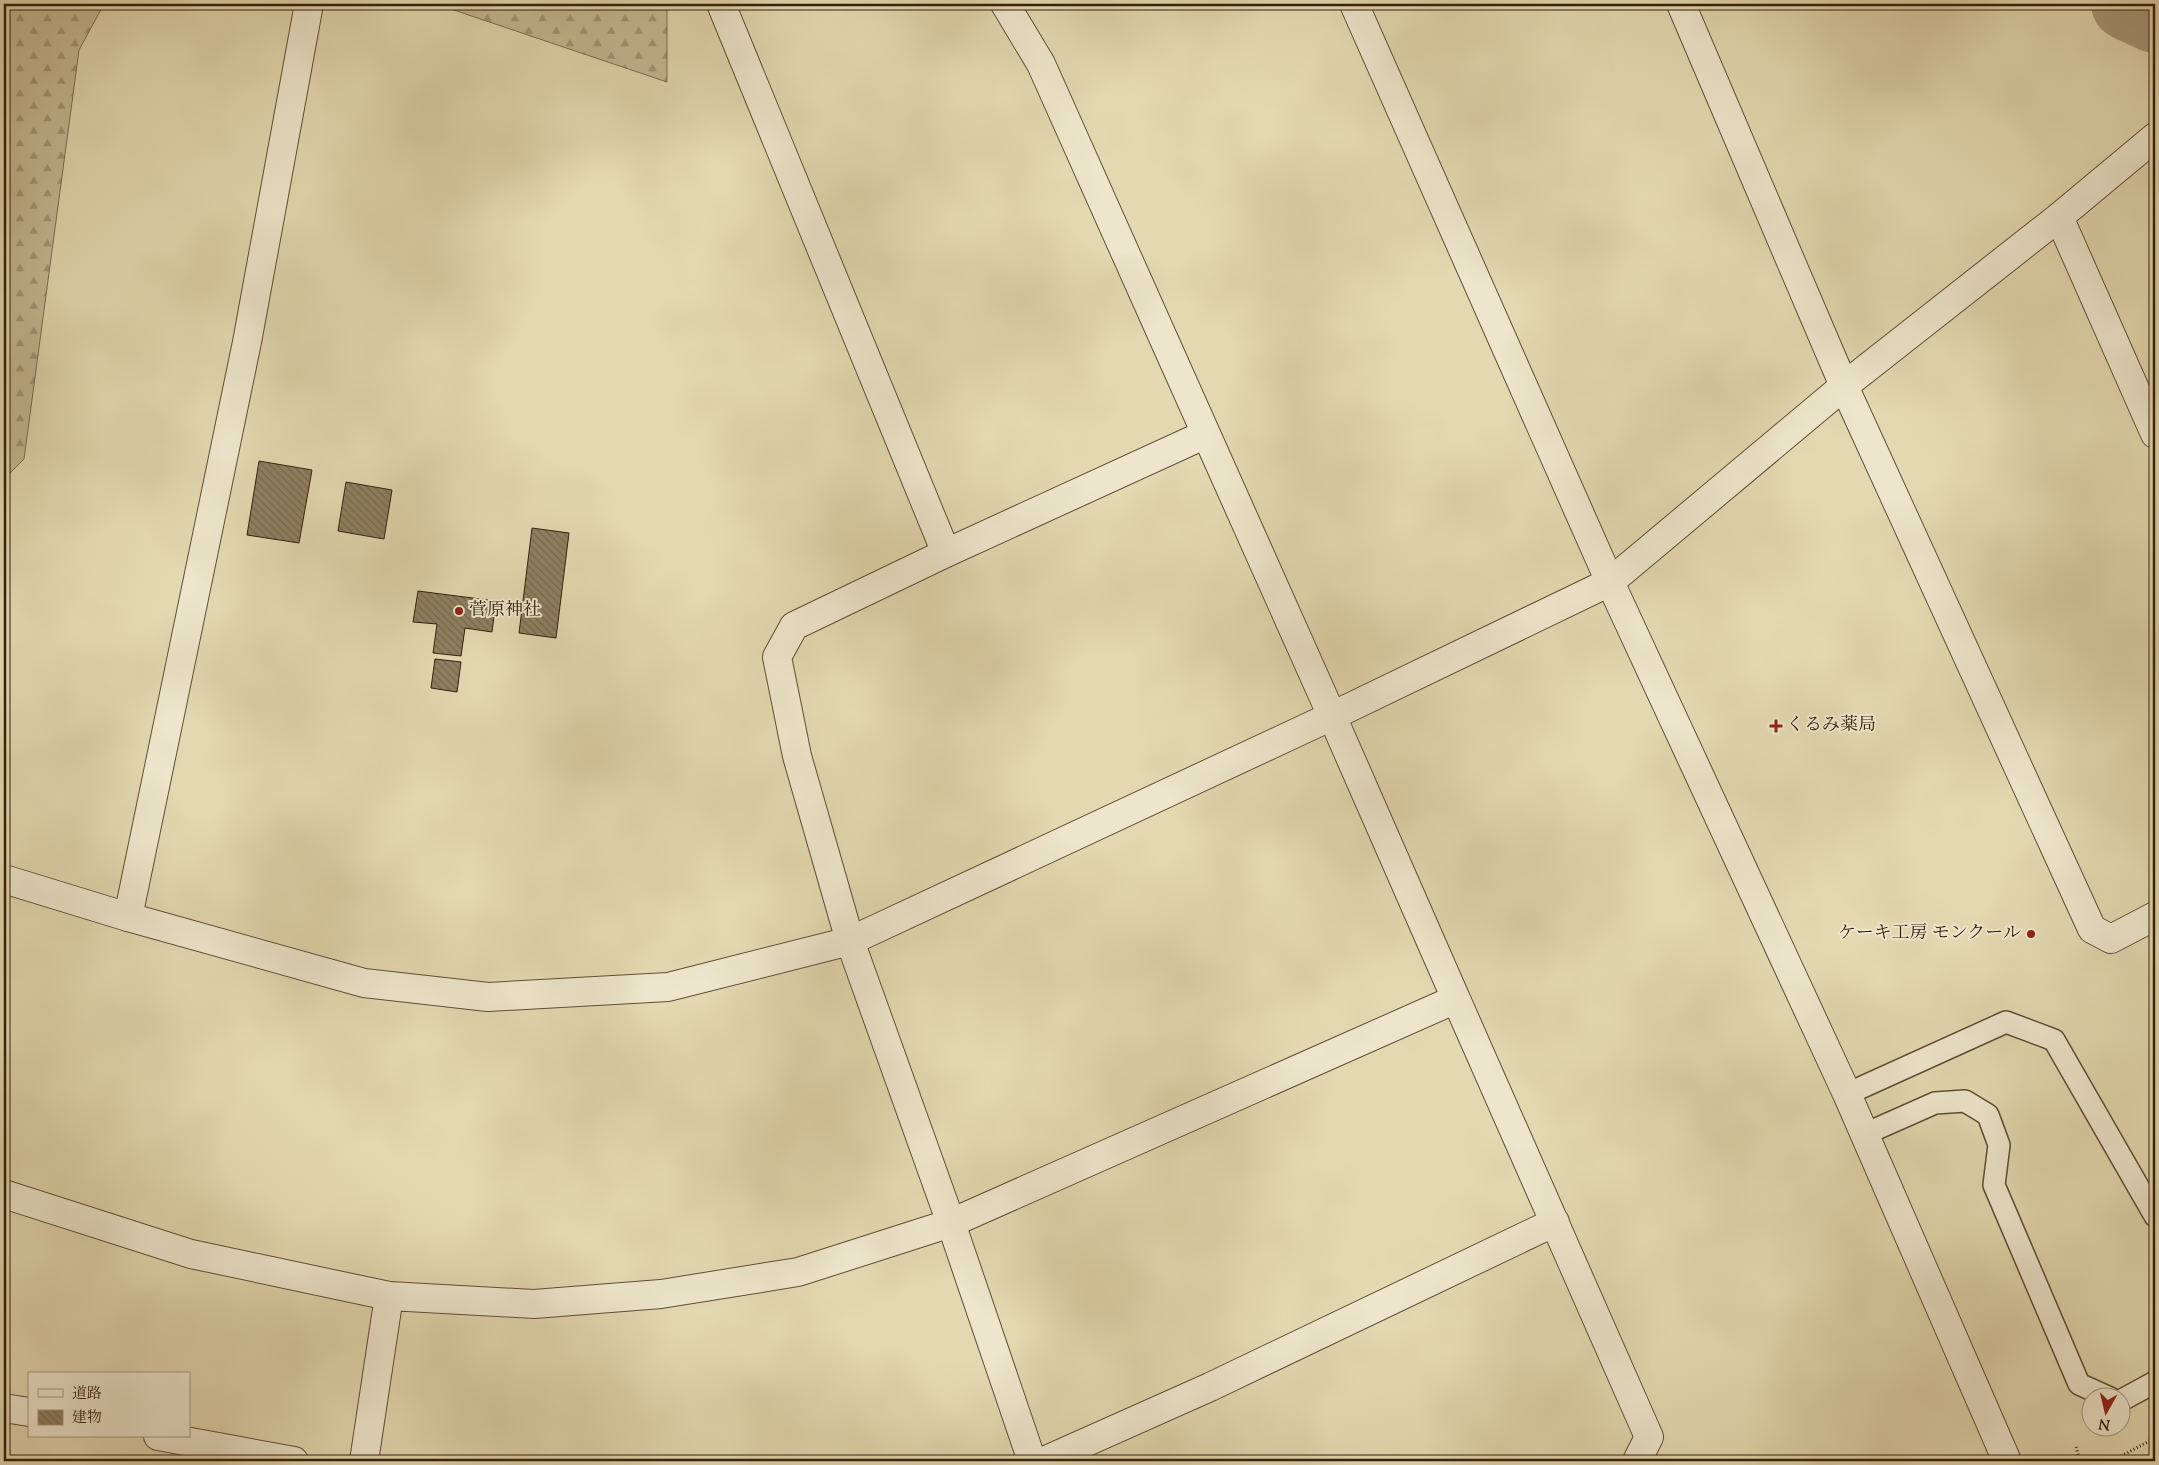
<svg xmlns="http://www.w3.org/2000/svg" width="2159" height="1465" font-family="'Sorts Mill Goudy','Noto Serif JP',serif">
<style>
.forest{fill:url(#forest-firs);stroke:#7c6c50}
.lines{fill:none;stroke-linecap:round;stroke-linejoin:round}
.river{stroke:#a89979;stroke-width:72}
.building{fill:url(#building-back-hatch);stroke:#34200d}
.service-casing{stroke:#604e36;stroke-width:24}
.minor-casing{stroke:#604e36;stroke-width:30}
.tertiary-casing{stroke:#604e36;stroke-width:30}
.path{stroke:#34200d;stroke-width:3;stroke-dasharray:1 2.5;stroke-linecap:butt}
.service{stroke:#ede6cc;stroke-width:21}
.minor{stroke:#ede6cc;stroke-width:28}
.tertiary{stroke:#ede6cc;stroke-width:28}
.poi-dot{fill:#8f2418;stroke:#ede6cc;stroke-width:2}
.labels{text-anchor:middle;dominant-baseline:central;stroke-width:4;stroke-linejoin:round;paint-order:stroke}
.poi-label{font-size:18px;fill:#34200d;stroke:#ede6cc;text-anchor:start}
</style>
<defs>
<pattern id="forest-firs" width="22" height="20" patternUnits="userSpaceOnUse" patternTransform="scale(1.25)"><rect width="22" height="20" fill="#c5b994"/><path d="M5 1l3.5 6h-7zM16 11l3.5 6h-7z" fill="#a19677"/></pattern>
<pattern id="building-back-hatch" width="6" height="6" patternUnits="userSpaceOnUse" patternTransform="scale(1.25)"><rect width="6" height="6" fill="#8f8062"/><path d="M-1 5l2 2M0 0l6 6M5-1l2 2" fill="none" stroke="#76684f"/></pattern>
</defs>
<rect width="100%" height="100%" fill="#e3d8b0"/>
<filter id="stains"><feTurbulence type="fractalNoise" baseFrequency=".004" numOctaves="4"/><feColorMatrix values="0 0 0 0 .2 0 0 0 0 .09 0 0 0 0 .02 0 0 0 .5 -.17"/></filter>
<radialGradient id="worn" r=".72"><stop offset=".6" stop-color="#630" stop-opacity="0"/><stop offset="1" stop-color="#630" stop-opacity=".3"/></radialGradient>
<path class="forest" d="M 4,4 L 104,4 L 79,50 L 24,459 L 4,479 Z
M 436,4 L 667,4 L 667,82 Z"/>
<g class="lines">
<path class="river" d="M 2127,4 L 2155,17"/>
</g>
<path class="building" d="M 259,461 L 312,470 L 299,543 L 247,535 Z
M 346,482 L 392,490 L 384,539 L 338,531 Z
M 532,528 L 569,533 L 556,638 L 519,633 Z
M 418,591 L 496,601 L 492,632 L 465,628 L 461,656 L 433,653 L 437,624 L 413,622 Z
M 435,659 L 461,662 L 457,692 L 431,688 Z"/>
<g class="lines">
<g class="service-casing">
<path id="service" d="M 1847,1094 L 2006,1022 L 2054,1040 L 2155,1216
M 1865,1134 L 1935,1103 L 1965,1101 L 1988,1115 L 1999,1145 L 1994,1185 L 2079,1384 L 2110,1398
M 2122,1400 L 2155,1382"/>
</g>
<g class="minor-casing">
<path id="minor" d="M 721,4 L 946,553
M 1005,4 L 1041,64 L 1332,716 L 1456,999
M 1681,4 L 1844,386 L 2092,929 L 2111,939 L 2155,916
M 2059,217 L 2155,434
M 1610,582 L 1844,386 L 2059,217 L 2155,137
M 128,917 L 247,342 L 309,4
M 4,1194 L 191,1254 L 389,1296 L 534,1304 L 661,1294 L 798,1272 L 951,1223 L 1456,999 L 1649,1437 L 1637,1461
M 4,1408 L 29,1412
M 158,1436 L 294,1461
M 364,1461 L 389,1296
M 1032,1461 L 951,1223 L 850,941 L 797,756 L 777,657 L 794,626 L 946,553 L 1206,434
M 1044,1461 L 1210,1387 L 1555,1222"/>
</g>
<g class="tertiary-casing">
<path id="tertiary" d="M 1354,4 L 1610,582 L 1847,1094 L 2007,1461
M 4,879 L 128,917 L 364,983 L 488,997 L 668,987 L 850,941 L 1332,716 L 1610,582"/>
</g>
<path class="path" d="M 2076,1447 L 2080,1461
M 2112,1461 L 2155,1438"/>
<use href="#service" class="service"/>
<use href="#minor" class="minor"/>
<use href="#tertiary" class="tertiary"/>
</g>
<g class="poi-dot">
<circle cx="459" cy="611" r="5"/>
<path d="M1773.5 718.5h5v5h5v5h-5v5h-5v-5h-5v-5h5z"/>
<circle cx="2031" cy="934" r="5"/>
</g>
<g class="labels">
<g class="poi-label">
<text x="469" y="611">菅原神社</text>
<text x="1786" y="726">くるみ薬局</text>
<text x="2021" y="934" text-anchor="end">ケーキ工房 モンクール</text>
</g>
</g>
<rect width="2159" height="1465" fill="none" stroke="#e3d8b0" stroke-width="20"/>
<rect x="5" y="5" width="2149" height="1455" fill="none" stroke="#34200d" stroke-width="2.5"/>
<rect x="10" y="10" width="2139" height="1445" fill="none" stroke="#34200d"/>
<rect x="28" y="1372" width="162" height="65" fill="#ede6cc" stroke="#a39780"/>
<rect x="38" y="1389" width="25" height="8" fill="#ede6cc" stroke="#a39780"/>
<text x="72" y="1398" font-size="15" fill="#34200d">道路</text>
<rect x="38" y="1410" width="25" height="15" fill="url(#building-back-hatch)" stroke="#a39780"/>
<text x="72" y="1422" font-size="15" fill="#34200d">建物</text>
<g transform="translate(2106 1412) rotate(188)"><circle r="24" fill="#ede6cc" stroke="#a39780"/>
<path d="M0-4L9 19L0 12L-9 19Z" fill="#8f2418"/>
<text y="-8" font-size="14" font-weight="bold" text-anchor="middle" fill="#34200d">N</text>
</g>
<rect width="100%" height="100%" filter="url(#stains)"/>
<rect width="100%" height="100%" fill="url(#worn)"/>
</svg>
